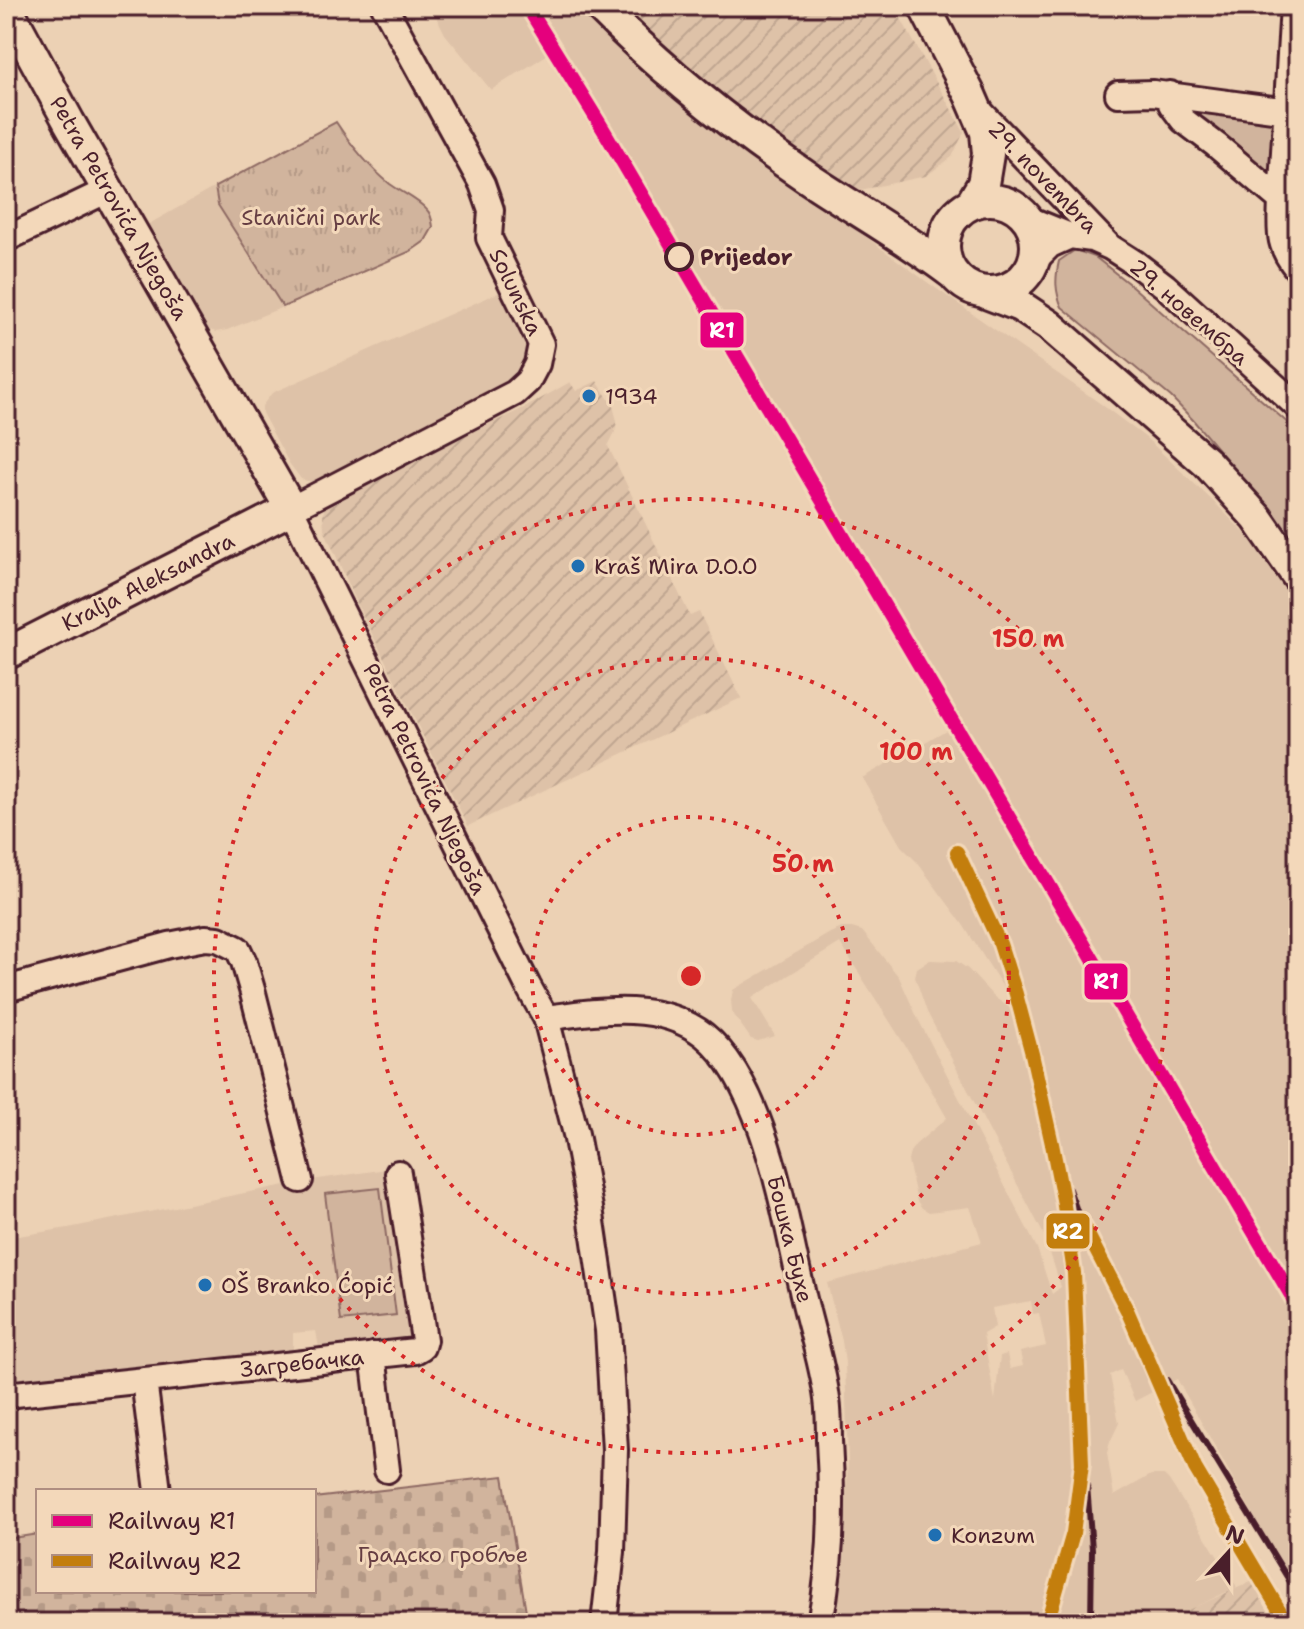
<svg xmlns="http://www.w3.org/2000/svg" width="1304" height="1629" font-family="'Shantell Sans',sans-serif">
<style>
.built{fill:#dec2a8;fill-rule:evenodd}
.industrial{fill:url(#industrial-furrows)}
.grass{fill:#d1b49d;stroke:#8e6a64;stroke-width:2}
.cemetery{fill:url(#cemetery-stones);stroke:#8e6a64;stroke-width:2}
.park{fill:url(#park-tufts);stroke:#8e6a64;stroke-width:2}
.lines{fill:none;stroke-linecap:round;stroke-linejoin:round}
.minor-casing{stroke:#4a1f2b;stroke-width:30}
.major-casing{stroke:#4a1f2b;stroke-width:36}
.minor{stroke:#f3d8ba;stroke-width:24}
.major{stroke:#f3d8ba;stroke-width:30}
.rail{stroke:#4a1f2b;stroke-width:6}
.rail-1-casing{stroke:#f3d8ba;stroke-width:20}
.rail-2-casing{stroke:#f3d8ba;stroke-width:20}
.rail-1{stroke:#e5007d;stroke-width:14}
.rail-2{stroke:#c37e0d;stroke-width:14}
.ring{fill:none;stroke:#d62828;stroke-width:4;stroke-dasharray:4 8}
.stop-dot{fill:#f3d8ba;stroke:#4a1f2b;stroke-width:4}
.poi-dot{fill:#1f6fb2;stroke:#f3d8ba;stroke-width:3}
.labels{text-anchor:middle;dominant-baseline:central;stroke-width:6;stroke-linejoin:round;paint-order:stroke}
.street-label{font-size:22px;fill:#4a1f2b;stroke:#f3d8ba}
.park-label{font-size:22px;fill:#653d42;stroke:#f3d8ba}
.stop-label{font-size:22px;font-weight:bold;fill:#4a1f2b;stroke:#f3d8ba;text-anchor:start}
.poi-label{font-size:22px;fill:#4a1f2b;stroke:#f3d8ba;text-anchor:start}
.centre{fill:#d62828;stroke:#f3d8ba;stroke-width:4}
.ring-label{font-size:24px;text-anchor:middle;font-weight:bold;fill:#d62828;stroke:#f3d8ba;stroke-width:6;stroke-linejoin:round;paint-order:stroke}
.line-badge{stroke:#f3d8ba;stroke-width:3}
.badge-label{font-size:22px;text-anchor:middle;font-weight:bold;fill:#fff}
</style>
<defs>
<pattern id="industrial-furrows" width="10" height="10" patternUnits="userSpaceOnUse" patternTransform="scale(2)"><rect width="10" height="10" fill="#dec2a8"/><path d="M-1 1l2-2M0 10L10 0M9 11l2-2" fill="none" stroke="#c0a691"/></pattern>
<pattern id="cemetery-stones" width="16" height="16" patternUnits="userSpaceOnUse" patternTransform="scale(2)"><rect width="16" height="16" fill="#d1b49d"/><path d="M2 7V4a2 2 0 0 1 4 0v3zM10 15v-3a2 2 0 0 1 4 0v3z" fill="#b59a87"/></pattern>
<pattern id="park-tufts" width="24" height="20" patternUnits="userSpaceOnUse" patternTransform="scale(2)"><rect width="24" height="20" fill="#d1b49d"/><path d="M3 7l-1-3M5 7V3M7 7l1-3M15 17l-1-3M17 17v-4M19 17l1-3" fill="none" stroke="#b59a87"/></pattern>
</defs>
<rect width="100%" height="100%" fill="#ecd1b4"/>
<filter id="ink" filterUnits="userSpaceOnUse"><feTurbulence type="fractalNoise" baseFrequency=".0125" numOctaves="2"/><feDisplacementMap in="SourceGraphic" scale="16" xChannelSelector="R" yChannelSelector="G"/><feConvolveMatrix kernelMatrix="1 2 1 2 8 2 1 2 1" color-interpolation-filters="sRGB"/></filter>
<g filter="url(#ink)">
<path class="built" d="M 431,6 L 582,6 L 655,76 L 724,133 L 927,282 L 1101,404 L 1145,437 L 1217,505 L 1260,549 L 1298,604 L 1298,1594 L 1177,1379 L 1135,1401 L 1121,1370 L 1110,1375 L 1119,1423 L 1110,1442 L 1107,1453 L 1114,1496 L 1151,1475 L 1164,1475 L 1169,1480 L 1237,1587 L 1182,1613 L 1182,1623 L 830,1623 L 843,1530 L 848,1463 L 845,1363 L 842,1341 L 827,1283 L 982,1242 L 970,1207 L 929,1212 L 922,1208 L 917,1201 L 908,1161 L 910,1152 L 916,1144 L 947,1118 L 913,1058 L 840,943 L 752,998 L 775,1036 L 758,1041 L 751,1039 L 732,1012 L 731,1000 L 733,990 L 830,933 L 842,928 L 852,928 L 862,931 L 899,977 L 917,1017 L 1037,1248 L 1052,1294 L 1061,1287 L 1045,1237 L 927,1012 L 915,977 L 917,968 L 930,960 L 956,961 L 968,969 L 994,997 L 1014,1011 L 1003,987 L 962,923 L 917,862 L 901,846 L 862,778 L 955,725 L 550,53 L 491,90 L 445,34 ZM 1031,1301 L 1033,1314 L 1039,1313 L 1046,1346 L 1020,1352 L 1023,1366 L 1010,1369 L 1007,1354 L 1000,1356 L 995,1400 L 983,1334 L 995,1327 L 992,1308 Z
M 215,187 L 218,205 L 283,307 L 227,330 L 216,332 L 201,327 L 197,321 L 147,225 Z
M 500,292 L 522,337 L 526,350 L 528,361 L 523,372 L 494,396 L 318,481 L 307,481 L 301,479 L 289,463 L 262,413 L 262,406 L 272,393 Z
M 387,1169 L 410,1336 L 319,1348 L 316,1331 L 293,1333 L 293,1353 L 6,1390 L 6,1238 L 68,1228 L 305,1181 Z"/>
<path class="industrial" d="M 618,6 L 894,6 L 964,132 L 952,157 L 926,176 L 851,192 L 792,150 L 662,48 Z
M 597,381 L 613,406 L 617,421 L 615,432 L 608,446 L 690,616 L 699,612 L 741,698 L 468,826 L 361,612 L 324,529 L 323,514 L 325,506 L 339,495 L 528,406 L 570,382 L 576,391 Z
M 1260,1578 L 1287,1623 L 1182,1623 L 1181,1613 Z"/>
<path class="grass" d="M 1190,112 L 1275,122 L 1274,180 Z
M 1075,250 L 1095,257 L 1133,287 L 1298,432 L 1298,544 L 1193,420 L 1171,397 L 1062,307 C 1055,291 1055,279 1059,261 Z
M 380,1188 L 396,1315 L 341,1321 L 325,1194 Z"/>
<path class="cemetery" d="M 503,1476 L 528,1623 L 6,1623 L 6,1539 L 38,1534 L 38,1591 L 314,1591 L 314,1498 Z"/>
<path class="park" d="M 336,122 C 351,145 368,166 390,184 C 401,192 419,200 427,210 C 432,215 432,221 433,227 L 425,241 L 411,251 L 283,307 L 218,205 L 215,187 Z"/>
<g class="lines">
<g class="minor-casing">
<path id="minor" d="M 384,6 L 482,184 L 491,210 L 489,238 L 541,344 L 537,364 L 528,381 L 515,393 L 291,509 L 528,986 L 546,1018 L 576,1134 L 590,1208 L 608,1330 L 615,1450 L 612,1552 L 604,1623
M 1118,94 L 1153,93 L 1288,111
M 1170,94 L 1171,104 L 1183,120 L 1216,145 L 1281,200 C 1280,231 1277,245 1298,270
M 979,110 L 1108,245
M 1281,200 L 1293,6
M 1026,218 L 1070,236 L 1092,239 L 1110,247 L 1135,263 L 1165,286 L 1298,407
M 6,239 L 108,190
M 1034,261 L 1050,245 L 1070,236
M 6,989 L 169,945 L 205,938 L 218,939 L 238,949 L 244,962 L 253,993 L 300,1180
M 546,1018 C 597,1011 660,1000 704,1035 C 764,1083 784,1214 801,1286 C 809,1324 822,1361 827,1399 C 829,1413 829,1427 829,1441 C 833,1502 832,1563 820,1623
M 373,1355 L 387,1470
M 144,1380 L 158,1491
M 6,1395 L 415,1351 L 422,1347 L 424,1340 L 398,1173"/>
</g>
<g class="major-casing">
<path id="major" d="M 6,6 L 69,122 L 291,509 L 6,654
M 599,6 C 662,70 734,128 808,178 C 856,210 906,238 952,273
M 924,6 L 970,95 L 986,132 L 988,154 L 983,184 L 971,204
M944 246a46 46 0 1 1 92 0a46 46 0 1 1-92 0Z
M 986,293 L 1020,306 L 1050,326 L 1207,463 L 1257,518 L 1298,577"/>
</g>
<use href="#minor" class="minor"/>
<use href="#major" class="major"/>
<path class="rail" d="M 957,852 L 1000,944 L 1016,994 L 1032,1054 L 1052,1144 L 1063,1199 L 1074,1273 L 1082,1464 L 1073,1533 L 1047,1623
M 1069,1189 L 1080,1219 L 1127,1310 L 1195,1468 L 1287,1623
M 1167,1380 L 1298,1595
M 1087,1485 L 1092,1549 L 1091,1623"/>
<g class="rail-1-casing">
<path id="rail-1" d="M 527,6 L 603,129 L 1298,1307"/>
</g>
<g class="rail-2-casing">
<path id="rail-2" d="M 957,852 L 1000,944 L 1016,994 L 1032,1054 L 1052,1144 L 1063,1199 L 1074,1273 L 1082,1464 L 1073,1533 L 1047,1623
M 1084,1227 L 1127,1310 L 1195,1468 L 1287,1623"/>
</g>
<use href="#rail-1" class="rail-1"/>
<use href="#rail-2" class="rail-2"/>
</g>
</g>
<g class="ring">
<circle cx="691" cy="976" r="159"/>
<circle cx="691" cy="976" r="318"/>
<circle cx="691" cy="976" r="477"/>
</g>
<circle class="stop-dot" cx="679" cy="257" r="13"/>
<g class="poi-dot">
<circle cx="589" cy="396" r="8"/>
<circle cx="578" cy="566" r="8"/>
<circle cx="205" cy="1285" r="8"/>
<circle cx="935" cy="1535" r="8"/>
</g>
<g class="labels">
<g class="street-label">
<text transform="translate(1043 177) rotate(46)">29. novembra</text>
<text transform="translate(119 208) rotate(60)">Petra Petrovića Njegoša</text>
<text transform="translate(516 292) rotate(64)">Solunska</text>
<text transform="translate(1189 312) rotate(41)">29. новембра</text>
<text transform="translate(148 582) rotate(-27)">Kralja Aleksandra</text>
<text transform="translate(425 779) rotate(64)">Petra Petrovića Njegoša</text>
<text transform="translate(790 1239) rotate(76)">Бошка Бухе</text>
<text transform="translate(302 1363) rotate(-6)">Загребачка</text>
</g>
<g class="park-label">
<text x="311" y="217">Stanični park</text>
<text x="443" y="1554">Градско гробље</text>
</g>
<g class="stop-label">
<text x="700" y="257">Prijedor</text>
</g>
<g class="poi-label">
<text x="605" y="396">1934</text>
<text x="594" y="566">Kraš Mira D.O.O</text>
<text x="221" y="1285">OŠ Branko Ćopić</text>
<text x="951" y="1535">Konzum</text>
</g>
</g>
<circle cx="691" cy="976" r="12" class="centre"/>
<g class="ring-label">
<text x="1028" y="647">150 m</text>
<text x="916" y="760">100 m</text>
<text x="803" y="872">50 m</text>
</g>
<g class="line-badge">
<rect x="699" y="311" width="46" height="38" rx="8" fill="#e5007d"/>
<rect x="1083" y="962" width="46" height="39" rx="8" fill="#e5007d"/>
<rect x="1045" y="1212" width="46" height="38" rx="8" fill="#c37e0d"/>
</g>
<g class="badge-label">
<text x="722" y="338">R1</text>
<text x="1106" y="989">R1</text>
<text x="1068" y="1239">R2</text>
</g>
<rect width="1304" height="1629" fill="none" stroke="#f3d8ba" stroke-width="32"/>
<rect x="16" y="16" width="1272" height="1597" fill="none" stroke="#4a1f2b" stroke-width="3" filter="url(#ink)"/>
<rect x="36" y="1489" width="280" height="104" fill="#f3d8ba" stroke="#af8e81" stroke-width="2"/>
<rect x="52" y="1515" width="40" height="12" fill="#e5007d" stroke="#af8e81" stroke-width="2"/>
<text x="108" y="1529" font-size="24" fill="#4a1f2b">Railway R1</text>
<rect x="52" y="1555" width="40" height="12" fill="#c37e0d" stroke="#af8e81" stroke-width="2"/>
<text x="108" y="1569" font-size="24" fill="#4a1f2b">Railway R2</text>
<g transform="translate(1228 1553) rotate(21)" stroke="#f3d8ba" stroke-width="6" paint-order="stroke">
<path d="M0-6L14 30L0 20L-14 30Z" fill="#4a1f2b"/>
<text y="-12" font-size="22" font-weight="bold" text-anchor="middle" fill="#4a1f2b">N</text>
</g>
</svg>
